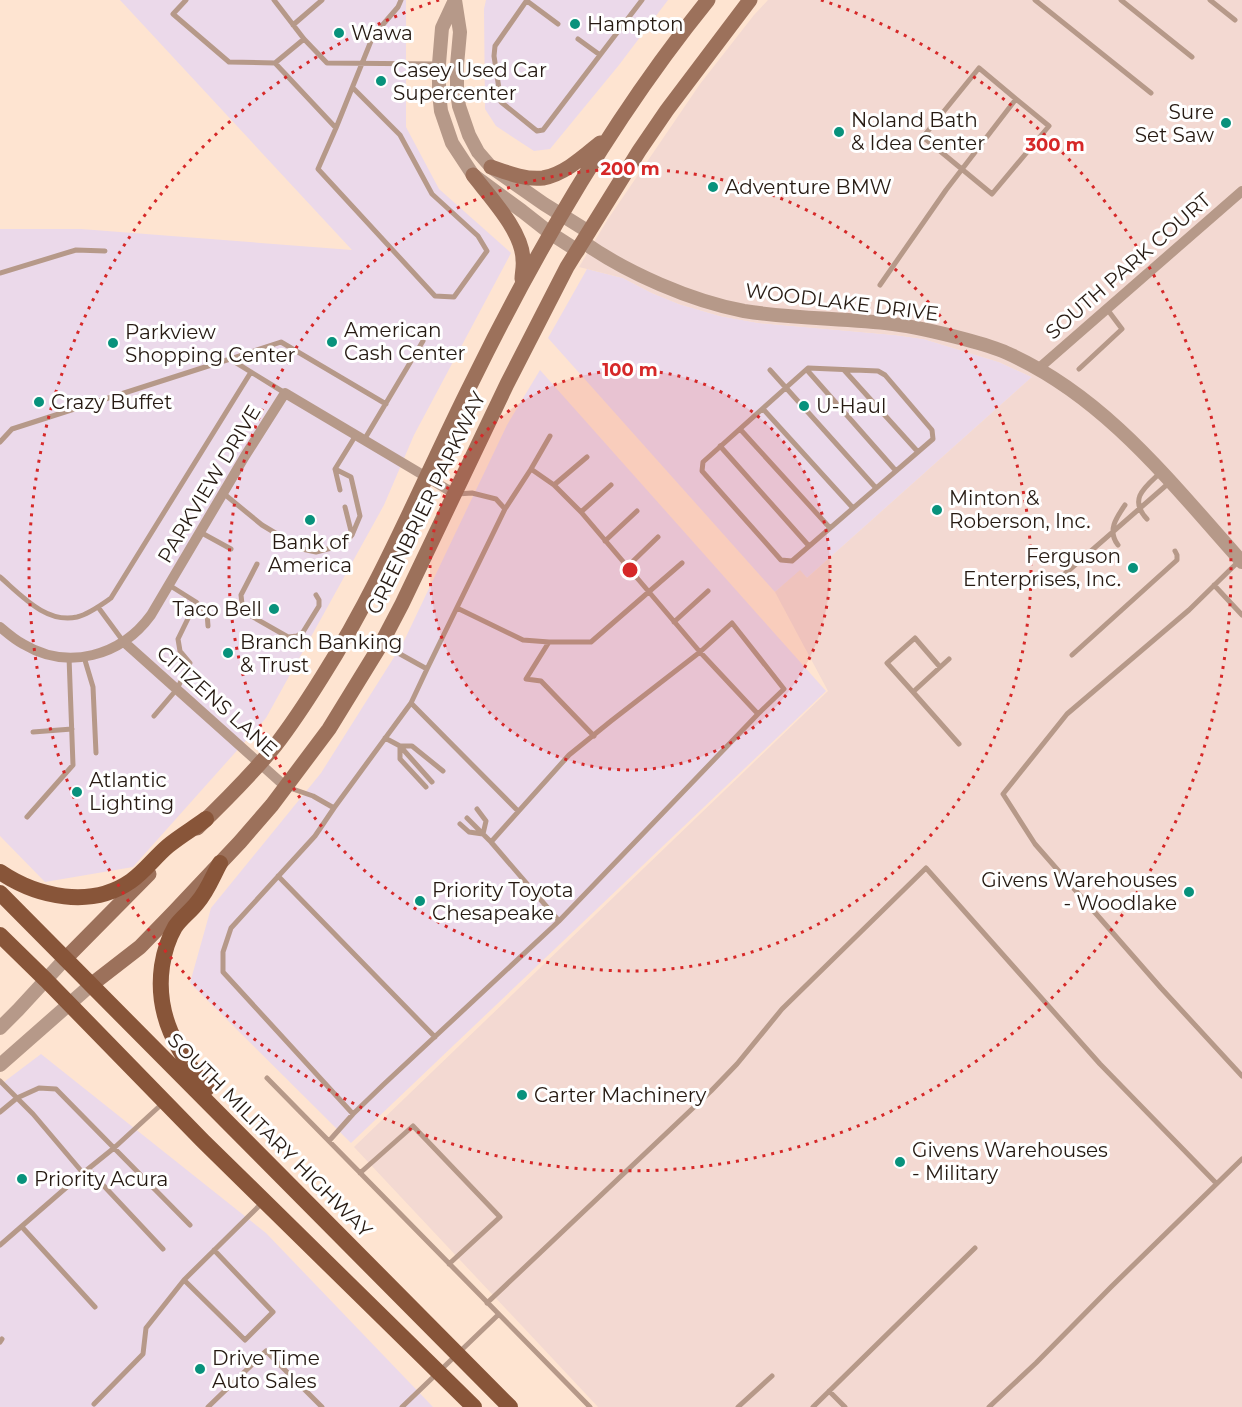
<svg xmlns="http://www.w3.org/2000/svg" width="1242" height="1407" font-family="Montserrat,sans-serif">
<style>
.commercial{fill:#ebd9ea}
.industrial{fill:#f3d9d2}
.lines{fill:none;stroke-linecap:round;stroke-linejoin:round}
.service{stroke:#b69989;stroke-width:5}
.minor{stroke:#b69989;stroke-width:10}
.tertiary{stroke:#b69989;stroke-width:14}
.secondary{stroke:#9c715b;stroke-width:15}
.primary{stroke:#885539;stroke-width:16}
.ring{fill:none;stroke:#d62828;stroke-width:3;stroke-dasharray:3 6}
.poi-dot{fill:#08927c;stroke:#fff;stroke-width:2}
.labels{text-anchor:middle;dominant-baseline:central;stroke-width:6;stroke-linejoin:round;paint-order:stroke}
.poi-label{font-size:20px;fill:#261a12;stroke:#fff;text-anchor:start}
.street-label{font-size:20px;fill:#261a12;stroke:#fff}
.centre{fill:#d62828;stroke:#fff;stroke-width:3}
.ring-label{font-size:18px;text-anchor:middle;font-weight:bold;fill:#d62828;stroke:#fff;stroke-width:6;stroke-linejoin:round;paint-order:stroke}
</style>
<rect width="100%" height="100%" fill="#fee4d1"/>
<path class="commercial" d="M 120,0 L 406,0 L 406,127 L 439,189 L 511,253 L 414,435 L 384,505 L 266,718 L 133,867 L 45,882 L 0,836 L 0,229 L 81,229 L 352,250 Z
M 486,0 L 668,0 L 619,65 L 550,149 L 534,151 L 496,126 L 485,109 L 484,9 Z
M 587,269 L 623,278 L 652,293 L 679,304 L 720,316 L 759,323 L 895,335 L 924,339 L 999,362 L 1032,377 L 807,578 L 800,571 L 775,592 L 548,338 Z
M 540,370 L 826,691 L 351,1143 L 190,983 L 211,908 L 321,773 L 403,643 L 507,425 Z
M 41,1054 L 266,1233 L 433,1407 L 0,1407 L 0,1085 Z"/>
<path class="industrial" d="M 768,0 L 1242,0 L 1242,1407 L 598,1407 L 354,1147 L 828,691 L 775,592 L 800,570 L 807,578 L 1032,377 L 999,362 L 924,339 L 895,335 L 759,323 L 720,316 L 679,304 L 652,293 L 623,278 L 579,267 L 608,219 L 700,84 L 754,15 Z"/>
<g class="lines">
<path class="service" d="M 186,0 L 173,14 L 229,62 L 275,63 L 336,128 L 373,36 L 398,7 L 401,0
M 274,0 L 304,39 L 327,63 L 437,64
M 527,0 L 495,46 L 494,56 L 501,102 L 537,131 L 543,130 L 642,0
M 1035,0 L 1151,93
M 1121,0 L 1192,57
M 1210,0 L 1235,20
M 527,1 L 558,24
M 293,25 L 322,0
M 578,39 L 600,55
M 275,63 L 304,39
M 336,128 L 318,169 L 435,296 L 454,297 L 487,251 L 478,236 L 432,194 L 400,135 L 353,88
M 0,273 L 76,250 L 105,251
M 880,285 L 946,190 L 1016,99 L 1049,126 L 992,194 L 923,137 L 979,68 L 1016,99
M 230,359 L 281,342 L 386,404
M 808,368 L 878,371 L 885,375 L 932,430 L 933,439 L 792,561 L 781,560 L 702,471 L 703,462 Z
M 1079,369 L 1122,329 L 1107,309
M 770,370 L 876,488
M 807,370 L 896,471
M 844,370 L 918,452
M 763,409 L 853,508
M 740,429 L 830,528
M 364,440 L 423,341
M 0,442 L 12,429 L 230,359 L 285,393
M 720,446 L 809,546
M 335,469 L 351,477 L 360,516 L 352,535
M 531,469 L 550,436
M 554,485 L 587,457
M 340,490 L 335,469 L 356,435
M 223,493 L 262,525 L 302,549 L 316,552 L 343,545 L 352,535 L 345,507
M 505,509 L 531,469 L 554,485 L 581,512 L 700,652 L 732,623 L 784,689 L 758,714
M 581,512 L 611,485
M 1147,519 C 1128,499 1145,487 1160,473
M 200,532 L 231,549
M 605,541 L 637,511
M 1118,545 C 1107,531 1116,518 1125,505
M 1239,561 L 1189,610 L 1067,714 L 1003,794 L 1035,844 L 1161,988 L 1242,1076
M 257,564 L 241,595 L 242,604 L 246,613 L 288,637 L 297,636 L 303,632 L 319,606 L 319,600 L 316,595
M 627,567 L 658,537
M 0,577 C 21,595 46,624 77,617 C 89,614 101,605 111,598 L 251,372
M 1037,582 L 1052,585 L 1170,482
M 169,585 L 196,602 L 207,613 L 208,626
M 1214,585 L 1242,615
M 98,607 L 123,641
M 457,608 L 523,640 L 549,642
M 674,622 L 708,591
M 382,644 L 427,669 L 411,703 L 518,811
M 1072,655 L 1177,560 L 1177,555 L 1175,551
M 84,657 L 93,687 L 96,753
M 949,659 L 913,692 L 959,744
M 427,669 L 505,509 L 496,499 L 472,493 L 457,494
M 913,692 L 887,663 L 915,638 L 940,667
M 154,716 L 177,689 L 190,663 L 180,651 L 178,639 L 196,602
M 33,732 L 72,729
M 594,736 L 541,681 L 526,679 L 549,642 L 591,642 L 682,563
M 385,738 L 400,746 L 432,782
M 400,746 L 412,746 L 443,771
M 400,746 L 400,759 L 426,787
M 287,787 L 313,796 L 334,808 L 315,836 L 231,928 L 223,952 L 223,972 L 353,1114
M 334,808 L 411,703
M 477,809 L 486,821 L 483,834
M 27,817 L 73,765 L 69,657
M 467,818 L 491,842
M 460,824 L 469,832 L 483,834
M 278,876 L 435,1037
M 267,1078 L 590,1407
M 0,1081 L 33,1114 L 83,1173 L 0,1245
M 0,1112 L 17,1098 L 39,1088 L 56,1089 L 114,1148 L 163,1103
M 329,1141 L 353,1114 L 383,1085 L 559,921 L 758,714 L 700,652 L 611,721 L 569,755 L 491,842 L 559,921
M 88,1169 L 163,1249
M 83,1173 L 114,1148 L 190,1225
M 360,1173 L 413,1126 L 500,1217 L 449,1264
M 22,1227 L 95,1307
M 184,1280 L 245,1340 L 273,1312 L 214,1250
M 487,1303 L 711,1091 L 737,1064 L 782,1009 L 926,868 L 1100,1064 L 1216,1183
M 0,1342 L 2,1339
M 829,1391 L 845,1407
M 94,1404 L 143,1354 L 146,1328 L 184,1280 L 263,1202
M 208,1407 L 266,1351 L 322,1407
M 402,1407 L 498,1315
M 738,1407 L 772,1376
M 813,1407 L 975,1248
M 989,1407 L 1036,1363 L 1111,1287 L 1242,1159"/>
<path class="minor" d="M 1038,369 L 1242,191
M 0,627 C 7,633 15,640 23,644 C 68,671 121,656 151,615 L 245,456 L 285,393 L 455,494
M 124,642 L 286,787"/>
<path class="tertiary" d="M 455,0 L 442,28 L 439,64 L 439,93 L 441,111 L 452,143 L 473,175 L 522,211 L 550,233 L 578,251
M 455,0 L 460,32 L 457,65 L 457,92 L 459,106 L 469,135 L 478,152 L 491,167 L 544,204 L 589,232
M 583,242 C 627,273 691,301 744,311 C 794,319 844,318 893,324 C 917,327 941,333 964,339 C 979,343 994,347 1007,353 C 1106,397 1172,484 1242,562
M 0,1028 L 18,1010 L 65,959
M 0,1065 L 91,985"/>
<path class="secondary" d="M 491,167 C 508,173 526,180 543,178 C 565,174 584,156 600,143
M 473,175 C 490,197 523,232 523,260 C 524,266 522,273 522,279
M 197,828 C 224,802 251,775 275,746 C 292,724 307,701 322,677 C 381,584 422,482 471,384 C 537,249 613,117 708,0
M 65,959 L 149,874
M 91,985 L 140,947 L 174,912 L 240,842 L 272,805 L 329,729 L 380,646 L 402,604 L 507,384 L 567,267 L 639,151 L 667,110 L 750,0"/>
<path class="primary" d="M 0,872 C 37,897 91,909 131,881 C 145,871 155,857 168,846 C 180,836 194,828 206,819
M 0,893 L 510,1407
M 0,935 L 46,980 L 203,1141 L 474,1407
M 207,1088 C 177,1052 155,1015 162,966 C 164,953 168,939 175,927 C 181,918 190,912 197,903 C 207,892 213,876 220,863"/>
</g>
<circle cx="630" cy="570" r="200" fill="#d62828" fill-opacity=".12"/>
<g class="ring">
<circle cx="630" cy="570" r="200"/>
<circle cx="630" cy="570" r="401"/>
<path d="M821 0A601 601 0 1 1 439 0"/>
</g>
<g class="poi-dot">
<circle cx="575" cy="24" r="6"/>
<circle cx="339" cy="33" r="6"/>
<circle cx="381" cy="81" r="6"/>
<circle cx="1226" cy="123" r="6"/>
<circle cx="839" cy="132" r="6"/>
<circle cx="713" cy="187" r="6"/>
<circle cx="332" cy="342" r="6"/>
<circle cx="113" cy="343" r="6"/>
<circle cx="39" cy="402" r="6"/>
<circle cx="804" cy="406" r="6"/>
<circle cx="937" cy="510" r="6"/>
<circle cx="310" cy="520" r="6"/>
<circle cx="1133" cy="568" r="6"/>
<circle cx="274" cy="609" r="6"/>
<circle cx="228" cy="653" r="6"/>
<circle cx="77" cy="792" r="6"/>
<circle cx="1189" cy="892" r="6"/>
<circle cx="420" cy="901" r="6"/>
<circle cx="522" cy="1095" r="6"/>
<circle cx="900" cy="1162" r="6"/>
<circle cx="22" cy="1179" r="6"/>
<circle cx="200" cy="1369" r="6"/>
</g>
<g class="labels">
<g class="poi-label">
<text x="587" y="24">Hampton</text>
<text x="351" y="33">Wawa</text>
<text x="393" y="70">Casey Used Car<tspan x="393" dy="23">Supercenter</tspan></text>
<text x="1214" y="112" text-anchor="end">Sure<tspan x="1214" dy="23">Set Saw</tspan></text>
<text x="851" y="120">Noland Bath<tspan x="851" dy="23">&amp; Idea Center</tspan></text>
<text x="725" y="187">Adventure BMW</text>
<text x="344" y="330">American<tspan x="344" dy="23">Cash Center</tspan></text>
<text x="125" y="332">Parkview<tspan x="125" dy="23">Shopping Center</tspan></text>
<text x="51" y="402">Crazy Buffet</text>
<text x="816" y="406">U-Haul</text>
<text x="949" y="498">Minton &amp;<tspan x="949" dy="23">Roberson, Inc.</tspan></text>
<text x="310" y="542" text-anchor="middle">Bank of<tspan x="310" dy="23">America</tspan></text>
<text x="1121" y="556" text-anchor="end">Ferguson<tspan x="1121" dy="23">Enterprises, Inc.</tspan></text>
<text x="262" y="609" text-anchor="end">Taco Bell</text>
<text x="240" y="642">Branch Banking<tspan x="240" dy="23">&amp; Trust</tspan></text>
<text x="89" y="780">Atlantic<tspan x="89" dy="23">Lighting</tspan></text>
<text x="1177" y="880" text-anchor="end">Givens Warehouses<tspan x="1177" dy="23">- Woodlake</tspan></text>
<text x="432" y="890">Priority Toyota<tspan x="432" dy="23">Chesapeake</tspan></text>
<text x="534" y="1095">Carter Machinery</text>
<text x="912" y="1150">Givens Warehouses<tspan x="912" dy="23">- Military</tspan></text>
<text x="34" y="1179">Priority Acura</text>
<text x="212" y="1358">Drive Time<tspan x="212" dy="23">Auto Sales</tspan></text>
</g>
<g class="street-label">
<text transform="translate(1128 266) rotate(-41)">SOUTH PARK COURT</text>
<text transform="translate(842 302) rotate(7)">WOODLAKE DRIVE</text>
<text transform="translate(209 484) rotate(-59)">PARKVIEW DRIVE</text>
<text transform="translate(426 503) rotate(-64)">GREENBRIER PARKWAY</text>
<text transform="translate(217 701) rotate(42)">CITIZENS LANE</text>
<text transform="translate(270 1135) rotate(45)">SOUTH MILITARY HIGHWAY</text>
</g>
</g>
<circle cx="630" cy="570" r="9" class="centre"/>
<g class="ring-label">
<text x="1055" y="151">300 m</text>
<text x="630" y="175">200 m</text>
<text x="630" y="376">100 m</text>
</g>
</svg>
